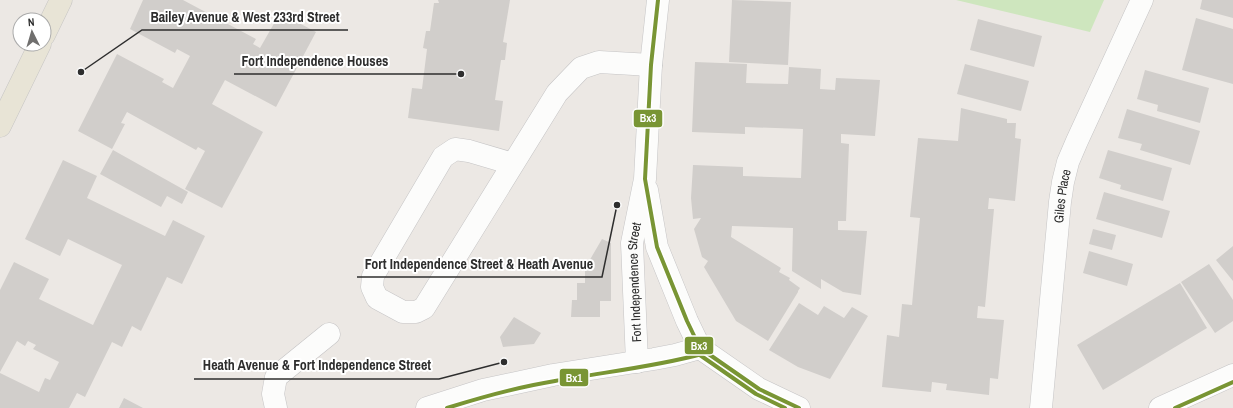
<svg xmlns="http://www.w3.org/2000/svg" width="1233" height="408" font-family="'Archivo Narrow',sans-serif">
<style>
.green{fill:#cee6be}
.building{fill:#d1cecb}
.lines{fill:none;stroke-linecap:round;stroke-linejoin:round}
.minor-casing{stroke:#c5c4c5;stroke-width:23}
.major-casing{stroke:#c6c5c4;stroke-width:23}
.minor{stroke:#fcfcfb;stroke-width:22}
.major{stroke:#e8e4d6;stroke-width:22}
.bus-1-casing{stroke:#fff;stroke-width:7}
.bus-2-casing{stroke:#fff;stroke-width:7}
.bus-1{stroke:#799534;stroke-width:4}
.bus-2{stroke:#799534;stroke-width:4}
.labels{text-anchor:middle;dominant-baseline:central;stroke-width:4;stroke-linejoin:round;paint-order:stroke}
.street-label{font-size:13px;fill:#2e2e2e;stroke:#fff}
.leader{fill:none;stroke:#2e2e2e;stroke-width:1.5}
.callout-dot{fill:#2e2e2e;stroke:#fff;stroke-width:1.5}
.callout-label{font-size:14px;text-anchor:middle;font-weight:bold;fill:#2e2e2e;stroke:#fff;stroke-width:4;stroke-linejoin:round;paint-order:stroke}
.line-badge{stroke:#fff;stroke-width:1.5}
.badge-label{font-size:11px;text-anchor:middle;font-weight:bold;fill:#fff}
</style>
<rect width="100%" height="100%" fill="#ece8e4"/>
<path class="green" d="M 956,0 L 1104,0 L 1090,32 Z"/>
<path class="building" d="M 143,0 L 183,0 L 256,39 L 253,44 L 260,48 L 280,13 L 316,32 L 276,107 L 225,80 L 212,104 L 263,132 L 222,208 L 185,189 L 205,151 L 198,147 L 196,150 L 127,112 L 121,123 L 125,124 L 112,149 L 78,131 L 117,54 L 164,79 L 162,82 L 173,88 L 190,56 L 177,49 L 175,53 L 130,29 Z
M 438,0 L 510,0 L 503,42 L 507,43 L 505,60 L 501,60 L 495,100 L 503,101 L 499,131 L 408,118 L 412,88 L 422,89 L 427,49 L 423,48 L 426,31 L 430,31 L 434,3 L 439,3 Z
M 732,0 L 791,2 L 788,65 L 729,62 Z
M 1202,0 L 1233,0 L 1233,18 L 1200,9 Z
M 1196,18 L 1233,29 L 1233,84 L 1182,70 Z
M 978,19 L 1042,36 L 1034,67 L 970,50 Z
M 695,62 L 747,64 L 746,83 L 788,84 L 789,67 L 821,69 L 820,89 L 835,90 L 836,78 L 880,80 L 875,136 L 841,134 L 841,143 L 849,144 L 846,221 L 838,221 L 838,230 L 867,231 L 861,295 L 843,292 L 821,279 L 821,289 L 792,271 L 793,228 L 732,226 L 731,237 L 781,268 L 779,272 L 790,278 L 789,280 L 800,288 L 798,291 L 798,292 L 768,341 L 736,321 L 704,267 L 708,261 L 702,257 L 694,229 L 701,218 L 693,219 L 691,198 L 693,165 L 743,167 L 743,176 L 801,178 L 803,129 L 745,127 L 745,134 L 692,132 Z
M 965,64 L 1029,81 L 1021,111 L 957,94 Z
M 1145,70 L 1209,88 L 1200,123 L 1157,111 L 1158,105 L 1137,99 Z
M 961,108 L 1007,119 L 1007,123 L 1016,123 L 1015,138 L 1021,139 L 1015,201 L 989,198 L 988,209 L 994,209 L 985,307 L 978,306 L 977,318 L 1004,320 L 998,379 L 990,378 L 989,395 L 946,390 L 947,384 L 932,382 L 931,392 L 882,387 L 887,335 L 899,337 L 902,304 L 912,305 L 920,218 L 910,217 L 918,138 L 958,141 Z
M 1127,109 L 1200,131 L 1190,165 L 1140,150 L 1142,144 L 1118,138 Z
M 113,150 L 188,192 L 182,204 L 167,196 L 161,207 L 100,174 Z
M 1108,150 L 1172,168 L 1163,201 L 1120,189 L 1121,185 L 1099,178 Z
M 63,160 L 97,176 L 87,198 L 165,236 L 173,220 L 205,236 L 182,284 L 167,277 L 141,331 L 132,326 L 122,347 L 112,342 L 85,397 L 77,393 L 69,408 L 0,408 L 0,373 L 39,392 L 45,378 L 50,380 L 59,362 L 33,349 L 36,345 L 28,341 L 25,346 L 17,341 L 0,372 L 0,290 L 14,262 L 49,279 L 39,299 L 93,325 L 122,265 L 68,239 L 60,256 L 25,239 Z
M 1104,192 L 1170,211 L 1162,238 L 1096,219 Z
M 1093,229 L 1116,235 L 1112,250 L 1089,244 Z
M 602,239 L 611,243 L 611,301 L 600,301 L 600,317 L 571,317 L 572,300 L 577,300 L 577,283 L 585,283 L 585,263 L 588,263 Z
M 1233,246 L 1233,281 L 1216,260 Z
M 1089,251 L 1133,264 L 1127,286 L 1083,273 Z
M 1209,264 L 1233,300 L 1233,321 L 1215,333 L 1181,282 Z
M 1180,283 L 1207,328 L 1103,390 L 1077,345 Z
M 799,303 L 818,315 L 824,306 L 844,318 L 852,307 L 868,316 L 830,379 L 798,367 L 769,350 Z
M 514,317 L 541,333 L 534,344 L 503,347 L 500,337 Z
M 124,398 L 143,408 L 119,408 Z"/>
<g class="lines">
<g class="minor-casing">
<g id="minor">
<path d="M 513,164 L 469,151 L 455,149 L 443,157 L 373,276 L 372,287 L 377,298 L 403,312 L 416,312 L 424,308 L 557,93 L 581,68 L 599,62 L 651,65"/>
<path d="M 647,190 L 657,247 L 687,321 L 700,348 L 759,389 L 799,408"/>
<path id="s1" d="M 637,362 L 632,243 L 645,179 L 651,65 L 658,0"/>
<path d="M 276,408 L 273,394 L 276,377 L 329,334"/>
<path d="M 427,408 L 483,390 L 553,375 L 654,359 L 675,355 L 700,348"/>
<path id="s2" d="M 1041,408 L 1060,202 L 1063,182 L 1068,162 L 1077,141 L 1142,0"/>
<path d="M 1160,408 L 1233,375"/>
</g>
</g>
<g class="major-casing">
<path id="major" d="M 44,35 L 61,0
M 0,126 L 40,44"/>
</g>
<use href="#minor" class="minor"/>
<use href="#major" class="major"/>
<g class="bus-1-casing">
<path id="bus-1" d="M 658,0 L 651,65 L 645,179 L 657,247 L 687,321 L 700,348 L 759,389 L 799,408"/>
</g>
<g class="bus-2-casing">
<path id="bus-2" d="M 697,353 L 756,394 L 785,408
M 447,408 C 482,397 518,387 555,381 C 604,372 654,367 702,354
M 1175,408 L 1233,382"/>
</g>
<use href="#bus-1" class="bus-1"/>
<use href="#bus-2" class="bus-2"/>
</g>
<g class="labels">
<g class="street-label">
<text stroke="none"><textPath href="#s2" startOffset="213">Giles Place</textPath></text>
<text stroke="none"><textPath href="#s1" startOffset="80">Fort Independence Street</textPath></text>
</g>
</g>
<path class="leader" d="M81 72L142 30H348M461 74L396 74H234M617 205L602 277H357M504 362L439 379H194"/>
<g class="callout-dot">
<circle cx="81" cy="72" r="4"/>
<circle cx="461" cy="74" r="4"/>
<circle cx="617" cy="205" r="4"/>
<circle cx="504" cy="362" r="4"/>
</g>
<g class="callout-label">
<text x="245" y="22">Bailey Avenue &amp; West 233rd Street</text>
<text x="315" y="66">Fort Independence Houses</text>
<text x="479" y="269">Fort Independence Street &amp; Heath Avenue</text>
<text x="317" y="370">Heath Avenue &amp; Fort Independence Street</text>
</g>
<g class="line-badge">
<rect x="633" y="109" width="30" height="19" rx="4" fill="#799534"/>
<rect x="684" y="336" width="30" height="19" rx="4" fill="#799534"/>
<rect x="559" y="368" width="30" height="19" rx="4" fill="#799534"/>
</g>
<g class="badge-label">
<text x="648" y="122">Bx3</text>
<text x="699" y="350">Bx3</text>
<text x="574" y="382">Bx1</text>
</g>
<g transform="translate(32 32) rotate(355)"><circle r="19" fill="#ffffff" stroke="#ababab"/>
<path d="M0-3L7 15L0 10L-7 15Z" fill="#706f6e"/>
<text y="-6" font-size="11" font-weight="bold" text-anchor="middle" fill="#2e2e2e">N</text>
</g>
</svg>
